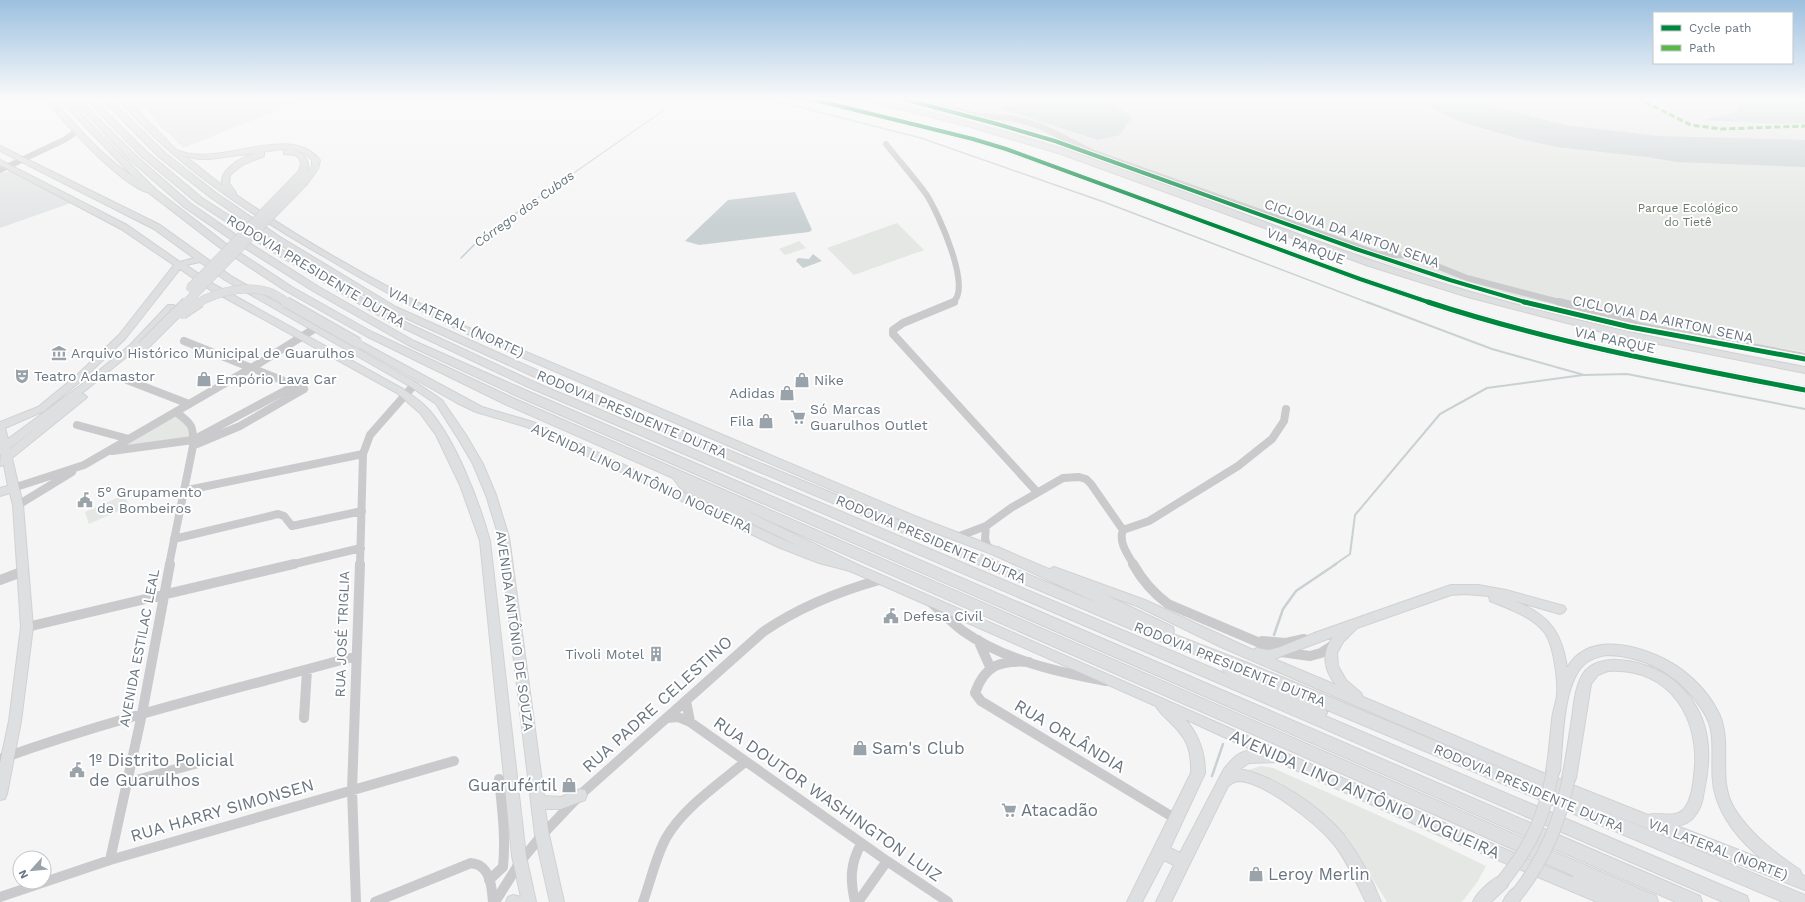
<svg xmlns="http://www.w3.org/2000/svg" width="1805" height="902" font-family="'Work Sans',sans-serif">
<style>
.built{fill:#e4e5e6}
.green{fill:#e4e7e3}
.water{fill:#cad1d3}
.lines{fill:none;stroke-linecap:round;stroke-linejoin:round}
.stream-far2{stroke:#cad1d3;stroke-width:1.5}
.stream-far1{stroke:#cad1d3;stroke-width:2}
.stream{stroke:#cad1d3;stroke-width:2.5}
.major-casing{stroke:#d1d2d3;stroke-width:2}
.highway-casing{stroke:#d2d2d3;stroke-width:2}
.minor-far2{stroke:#cacacc;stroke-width:6}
.minor-far1{stroke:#cacacc;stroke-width:8}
.minor{stroke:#cacacc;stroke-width:10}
.major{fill:#dedfe0;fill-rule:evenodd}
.highway{fill:#dedfe0;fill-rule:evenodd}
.major-bridge-far2-casing{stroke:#d1d2d3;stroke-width:9;stroke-linecap:butt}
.major-bridge-far1-casing{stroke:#d1d2d3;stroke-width:12;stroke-linecap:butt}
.major-bridge-casing{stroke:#d1d2d3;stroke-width:14;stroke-linecap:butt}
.major-bridge-far2{stroke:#dedfe0;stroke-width:8}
.major-bridge-far1{stroke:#dedfe0;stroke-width:10}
.major-bridge{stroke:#dedfe0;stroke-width:12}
.quiet{stroke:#58b947;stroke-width:3;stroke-dasharray:6 3;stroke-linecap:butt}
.cycleway-far1-casing{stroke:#fff;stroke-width:6}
.cycleway-casing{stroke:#fff;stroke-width:8}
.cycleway-far1{stroke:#00873e;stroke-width:4}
.cycleway{stroke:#00873e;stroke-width:5}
.labels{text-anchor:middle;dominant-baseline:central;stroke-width:4;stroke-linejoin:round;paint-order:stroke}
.far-park-label{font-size:12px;fill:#697967;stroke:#fff}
.far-water-label{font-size:13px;font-style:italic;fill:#65757d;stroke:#fff}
.street-label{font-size:14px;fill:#697581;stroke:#fff}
.poi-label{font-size:14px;fill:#697581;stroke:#fff;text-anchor:start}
.near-street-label{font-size:17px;fill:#697581;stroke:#fff}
.near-poi-label{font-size:17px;fill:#697581;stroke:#fff;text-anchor:start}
</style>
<rect width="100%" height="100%" fill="#f5f5f5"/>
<path class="built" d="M 130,98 L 311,98 L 300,101 L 183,148 L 167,132 L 163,130 L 146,108 L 136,106 Z
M 12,171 L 71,203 L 0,228 L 0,173 Z"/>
<path class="green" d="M 873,98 L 1805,98 L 1805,352 L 1533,308 L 1397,267 L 1125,169 L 968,121 Z
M 897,223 L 924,250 L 854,275 L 827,248 Z
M 799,241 L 806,248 L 785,255 L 779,249 Z
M 176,415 L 190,428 L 189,441 L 116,449 Z
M 124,495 L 130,506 L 89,524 L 85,512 Z
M 1261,766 L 1273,768 L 1420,834 L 1486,866 L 1478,881 L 1462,902 L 1387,902 L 1346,836 L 1324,817 L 1245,771 Z"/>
<path class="water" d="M 1028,98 L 1099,98 L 1110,101 L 1132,117 L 1120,135 L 1098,140 L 999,108 L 1026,102 Z
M 1411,98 L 1463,98 L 1565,125 L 1658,136 L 1805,140 L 1805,167 L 1677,162 L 1647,157 L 1557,147 L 1516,138 L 1458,121 Z
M 1728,98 L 1805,98 L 1805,123 L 1782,124 L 1703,120 L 1736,112 L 1739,106 Z
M 795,192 L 812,230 L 809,232 L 699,245 L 685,241 L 728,200 Z
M 813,254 L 822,261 L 803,268 L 796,261 L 798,258 L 809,259 Z"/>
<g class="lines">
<path class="stream-far2" d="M 763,98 L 921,138 L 1104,202 L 1369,303
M 461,258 L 482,237 L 667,108"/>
<path class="stream-far1" d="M 1367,302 L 1492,349 L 1584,375 L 1627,374 L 1805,409
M 1334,565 L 1350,554 L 1355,515 L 1440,414 L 1487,388 L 1583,375"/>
<path class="stream" d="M 1274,635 L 1283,609 L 1296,591 L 1336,564
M 1212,776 L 1223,744"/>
<g class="major-casing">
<path id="major" d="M 44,98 L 51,98 C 83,133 112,169 155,189 L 155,193 C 130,197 60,118 44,98 Z
M 118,98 L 125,98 C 138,111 151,124 164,137 C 168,141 172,147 177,150 C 218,169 289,121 320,160 L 318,169 L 312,169 L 312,160 L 306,154 L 296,150 L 283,149 L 210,159 L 198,159 L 185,156 L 223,186 C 216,169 250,151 264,152 L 264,156 L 242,165 L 230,175 L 229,183 L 236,193 L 235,194 C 308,245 387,288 467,327 L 917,517 L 1009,552 L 1010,555 L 1009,558 L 1005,559 L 909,523 L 461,331 C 414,308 368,283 323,256 C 248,213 174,165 118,98 Z
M 0,146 L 160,225 L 231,276 L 417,383 L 442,400 L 466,435 L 483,464 L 496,495 L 509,537 L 544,796 L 561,797 L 580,789 L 585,790 L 587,795 L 585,800 L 561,809 L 545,809 L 549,835 L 564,902 L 550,902 L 535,835 L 499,537 L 486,495 L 473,464 L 459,440 L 436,404 L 411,387 L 225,280 L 200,262 L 186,265 L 215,285 L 403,389 C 412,395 422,402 429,410 C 456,441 479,501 490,541 L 526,856 L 536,902 L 506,902 L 508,897 L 513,895 L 521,897 L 512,856 L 480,541 L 460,485 L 436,435 L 420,413 L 397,393 L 209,289 L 180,269 L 125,339 L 82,380 L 44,411 L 5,428 L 8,439 L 85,382 L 130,345 L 168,305 L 174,305 L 175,307 L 174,309 L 136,349 L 81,394 L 85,395 L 87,397 L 85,399 L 12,458 L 23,505 L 33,627 L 21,721 L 7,794 L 5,799 L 0,800 L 0,763 L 9,721 L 21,627 L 13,505 L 10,493 L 0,496 L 0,488 L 8,486 L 4,465 L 0,466 L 1,455 L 0,454 L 0,422 L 38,407 L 76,376 L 119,335 L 174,265 L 121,229 L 0,165 L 0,160 L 127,225 L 180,262 L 194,258 L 154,229 L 0,151 ZM 41,424 L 10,449 L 10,448 Z
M 284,150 C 299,148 313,158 306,174 L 303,174 L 299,172 L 301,163 L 299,158 L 294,155 L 284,154 Z
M 358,340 L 482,407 L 533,422 L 786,541 L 821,555 L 856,564 C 1054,650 1251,738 1449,825 C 1505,850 1562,872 1618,897 L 1620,902 L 1597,902 L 1441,836 L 1278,762 L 1249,763 L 1240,769 C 1275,776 1321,807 1344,835 C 1359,855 1372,879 1381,902 L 1366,902 C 1356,882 1347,860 1333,843 C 1316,823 1265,782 1239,781 C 1234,781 1231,784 1228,786 L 1171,902 L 1156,902 L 1174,865 L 1164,860 L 1142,902 L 1127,902 L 1191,773 C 1192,748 1186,737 1168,720 C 1164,716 1159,712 1156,706 L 850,571 L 819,563 L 778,547 L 527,427 L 476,412 L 457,403 L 355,345 L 354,343 ZM 1185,719 L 1252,750 C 1239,751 1232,759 1224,769 L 1180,853 L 1170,848 L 1205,773 C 1205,752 1199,735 1185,719 Z
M 1054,567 L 1145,600 L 1253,650 L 1257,648 L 1269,650 L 1280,647 L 1317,632 L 1451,585 L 1478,585 L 1506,590 L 1564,606 L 1566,609 L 1564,612 L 1560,614 L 1515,601 C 1549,615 1562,632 1567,668 C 1590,627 1651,648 1681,669 C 1697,681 1712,698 1720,716 C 1732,745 1717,780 1734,808 C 1750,834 1775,853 1800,870 L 1802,875 L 1805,876 L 1805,890 L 1605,812 L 1368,711 L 1221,647 L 1137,606 L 1050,575 L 1048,572 L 1050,569 ZM 1465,594 L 1489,596 L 1490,601 C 1509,609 1532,616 1545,633 C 1554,646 1558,680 1557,695 C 1556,703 1553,711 1552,719 C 1550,737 1549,754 1546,771 L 1548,775 L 1363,697 L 1361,693 L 1346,680 L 1338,666 L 1337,653 L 1343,642 L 1357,628 L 1451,595 ZM 1333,637 C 1321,653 1324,670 1336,685 L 1274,659 ZM 1607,655 C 1643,656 1674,672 1696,701 C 1703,710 1709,719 1711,730 C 1715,752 1709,775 1716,797 C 1724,822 1742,843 1762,859 L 1677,826 C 1683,825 1689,823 1693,818 C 1700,811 1703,800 1704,791 C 1711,760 1711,727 1692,700 C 1676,676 1646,661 1618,660 C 1605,659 1590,663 1583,674 C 1575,687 1574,704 1572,718 C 1569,738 1566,758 1562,778 L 1564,781 L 1554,777 L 1558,775 L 1560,771 C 1563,742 1562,680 1587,662 C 1593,658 1600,656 1607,655 ZM 1608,671 C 1670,667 1702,719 1694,776 C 1693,786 1691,802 1683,810 C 1673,819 1659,811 1648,815 L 1570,784 L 1574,782 L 1576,778 L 1591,684 L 1598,675 Z
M 1502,875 L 1507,877 L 1509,882 L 1507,887 L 1491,902 L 1473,902 C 1477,892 1492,879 1502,875 Z
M 1518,886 L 1523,888 L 1525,893 L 1519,902 L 1503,902 C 1506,895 1511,889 1518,886 Z"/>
</g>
<g class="highway-casing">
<path id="highway" d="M 58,98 L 65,98 L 155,189 L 225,243 L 292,287 L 372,332 L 515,399 L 1656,896 L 1658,902 L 1615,902 L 1590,892 L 1573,892 L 1568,889 L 1565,884 L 1568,879 L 1574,876 L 740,508 L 856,564 L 858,567 L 856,570 L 852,572 L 848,570 L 681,489 L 673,478 L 507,405 L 366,336 L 286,291 L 219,247 L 149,193 Z
M 71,98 L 78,98 L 135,155 L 190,203 L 235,234 L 319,287 L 414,341 L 525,390 L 1700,896 L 1702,902 L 1676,902 L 517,396 L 408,345 L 313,291 L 229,238 L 184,207 L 129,159 Z
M 85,98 L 92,98 L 147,152 L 202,198 L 276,246 L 392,316 L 534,382 L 1231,676 L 1225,673 L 1223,669 L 1225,666 L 1150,637 L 535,377 L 390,311 L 274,241 L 210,197 L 159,157 L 101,98 L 109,98 L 165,153 L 216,193 L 280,237 L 396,307 L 543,373 L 1102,605 L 994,555 L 992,552 L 994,549 L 998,547 L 1002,549 L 1072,579 L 1173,627 L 1174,631 L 1173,634 L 1248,663 L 1805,895 L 1805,902 L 1783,902 L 1325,709 L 1327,713 L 1325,716 L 1747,896 L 1749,902 L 1723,902 L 1235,690 L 526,386 L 386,320 L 270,250 L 196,202 L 141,156 Z
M 855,98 L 869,98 C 936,114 1003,130 1068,151 C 1189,191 1307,241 1428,279 C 1551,318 1678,343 1805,367 L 1805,373 L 1613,335 L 1468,297 L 1369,266 L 1061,154 L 971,127 Z"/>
</g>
<path class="minor-far2" d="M 807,98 L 973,139 L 1006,149 L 1360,279 L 1431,303
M 908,98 L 978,116 L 1012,118 L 1040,126 L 1092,152 L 1378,254 L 1412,256 L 1467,278 L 1563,303
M 886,144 C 899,161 914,177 926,194 C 937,210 975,293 951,303
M 0,170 L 64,140 L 73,134 L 76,129"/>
<path class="minor-far1" d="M 954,302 L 903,323 L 893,330 L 893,334 L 1037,492
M 1428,302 C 1550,342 1678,366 1805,390
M 1559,302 L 1604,313 L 1638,326 L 1805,357
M 184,341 L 304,389
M 127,380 L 189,404
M 77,425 L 129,439
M 197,444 L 240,426 L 304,389
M 112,451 L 193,440 L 294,386
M 13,488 L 84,465 L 253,367 L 314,329
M 183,491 L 363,454
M 18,505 L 72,472
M 986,526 L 985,539 L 988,548
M 1123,530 C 1118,542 1128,555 1134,565
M 1123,530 L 1149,521 L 1238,466 L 1272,439 L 1284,421 L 1286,409
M 957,537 L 986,526 L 1011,508 L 1063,478 L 1079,477 L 1086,479 L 1091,484 L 1123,530
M 174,539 L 278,514 L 284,516 L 292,526 L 362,511
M 169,565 L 193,446 C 194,426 192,424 176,412
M 290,565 L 361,548
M 360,565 L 363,454 L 370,435 L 414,385"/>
<path class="minor" d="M 1133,564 C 1142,580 1153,593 1168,604 L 1281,652 L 1310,656 L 1321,653 L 1335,644
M 0,580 L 24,571
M 933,604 C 943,613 952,623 963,631 C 1004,660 1057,672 1106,681
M 27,627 L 294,564
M 978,640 L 991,669
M 1262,641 L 1286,643 L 1304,639
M 1029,662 C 1002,660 985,664 975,693 L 981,701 L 1176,819
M 686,701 L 690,722
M 304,718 L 307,670
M 667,718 L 678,717 L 690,722 L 887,861 L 948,902
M 0,759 C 117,717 237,689 356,656
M 126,783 L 198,763
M 110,860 L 142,714 L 170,564
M 489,880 L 503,867 C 506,837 502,808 499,779
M 0,897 L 110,860 L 454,761
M 356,902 L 352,790 L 360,564
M 375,902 L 471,863 C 474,864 478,864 480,866 C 491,872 492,891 493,902
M 495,902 L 520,862 L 542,835 L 580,795 L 763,632 C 799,607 837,592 879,580
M 643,902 C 650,883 656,856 666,838 C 683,808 719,784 745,762
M 855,902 C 850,880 850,864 861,844
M 858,902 L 887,861"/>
<use href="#major" class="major"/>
<use href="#highway" class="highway"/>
<g class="major-bridge-far2-casing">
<path id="major-bridge-far2" d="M 190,288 L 303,172
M 186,303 L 305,181 L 315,167
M 198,303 C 218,291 246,285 269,292 C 275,294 282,299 288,303"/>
</g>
<g class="major-bridge-far1-casing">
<path id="major-bridge-far1" d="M 286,302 L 358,343
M 182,314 L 200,302
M 142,347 L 187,302"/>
</g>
<g class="major-bridge-casing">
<path id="major-bridge" d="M 1502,882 C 1532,845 1544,817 1553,771
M 1518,893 C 1546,857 1559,823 1569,778"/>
</g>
<use href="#major-bridge-far2" class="major-bridge-far2"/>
<use href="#major-bridge-far1" class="major-bridge-far1"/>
<use href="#major-bridge" class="major-bridge"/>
<path class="quiet" d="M 1637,98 L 1691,125 L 1721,129 L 1805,126"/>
<g class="cycleway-far1-casing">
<path id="cycleway-far1" d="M 807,98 L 973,139 L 1006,149 L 1360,279 L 1431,303
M 900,98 L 997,124 L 1055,141 L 1356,249 L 1450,280 L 1528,303"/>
</g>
<g class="cycleway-casing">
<path id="cycleway" d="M 1428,302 C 1550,342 1678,366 1805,390
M 1524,302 L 1630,327 L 1805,359"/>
</g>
<use href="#cycleway-far1" class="cycleway-far1"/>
<use href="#cycleway" class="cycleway"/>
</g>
<linearGradient id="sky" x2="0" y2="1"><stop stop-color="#9cc0e0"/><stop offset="0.44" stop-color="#fafafa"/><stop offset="1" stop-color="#fafafa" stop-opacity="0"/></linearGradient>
<rect width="1805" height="225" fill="url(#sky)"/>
<defs>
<g id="museum-bare" transform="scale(1.2)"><path d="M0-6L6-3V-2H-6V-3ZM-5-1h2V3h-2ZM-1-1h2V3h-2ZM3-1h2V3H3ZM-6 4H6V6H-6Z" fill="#9aa2aa" stroke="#fff" stroke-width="2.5" paint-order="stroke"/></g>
<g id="theatre-bare" transform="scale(1.2)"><path d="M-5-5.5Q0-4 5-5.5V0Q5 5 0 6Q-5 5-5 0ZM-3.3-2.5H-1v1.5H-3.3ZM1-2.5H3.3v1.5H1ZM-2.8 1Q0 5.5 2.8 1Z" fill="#9aa2aa" stroke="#fff" stroke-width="2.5" paint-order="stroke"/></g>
<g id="shop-bare" transform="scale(1.2)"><path d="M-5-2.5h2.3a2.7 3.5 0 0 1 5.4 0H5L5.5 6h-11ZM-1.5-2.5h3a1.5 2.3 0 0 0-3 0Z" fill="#9aa2aa" stroke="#fff" stroke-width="2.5" paint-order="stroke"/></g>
<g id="supermarket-bare" transform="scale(1.2)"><path d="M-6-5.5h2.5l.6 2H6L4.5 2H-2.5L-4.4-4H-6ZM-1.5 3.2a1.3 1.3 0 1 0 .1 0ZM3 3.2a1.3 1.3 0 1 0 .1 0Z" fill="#9aa2aa" stroke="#fff" stroke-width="2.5" paint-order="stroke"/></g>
<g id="civic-bare" transform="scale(1.2)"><path d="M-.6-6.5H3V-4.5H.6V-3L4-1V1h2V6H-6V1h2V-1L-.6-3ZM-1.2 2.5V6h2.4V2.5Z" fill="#9aa2aa" stroke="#fff" stroke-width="2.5" paint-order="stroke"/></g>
<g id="building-bare" transform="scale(1.2)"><path d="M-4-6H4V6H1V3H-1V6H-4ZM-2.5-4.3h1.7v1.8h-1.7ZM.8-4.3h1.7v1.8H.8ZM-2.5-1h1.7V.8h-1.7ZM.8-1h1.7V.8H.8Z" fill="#9aa2aa" stroke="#fff" stroke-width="2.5" paint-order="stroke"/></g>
</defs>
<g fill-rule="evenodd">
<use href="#museum-bare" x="59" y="353"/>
<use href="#theatre-bare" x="22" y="376"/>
<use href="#shop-bare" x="204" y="379"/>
<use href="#shop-bare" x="802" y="380"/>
<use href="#shop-bare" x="787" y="393"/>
<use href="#supermarket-bare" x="798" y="417"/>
<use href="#shop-bare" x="766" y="421"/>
<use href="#civic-bare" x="85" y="500"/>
<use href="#civic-bare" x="891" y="616"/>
<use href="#building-bare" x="656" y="654"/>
<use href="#shop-bare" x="860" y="748"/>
<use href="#civic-bare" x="77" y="770"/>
<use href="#shop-bare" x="569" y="785"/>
<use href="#supermarket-bare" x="1009" y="810"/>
<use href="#shop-bare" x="1256" y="874"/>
</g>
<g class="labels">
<g class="far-park-label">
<text x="1688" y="208">Parque Ecológico<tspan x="1688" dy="14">do Tietê</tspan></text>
</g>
<g class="far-water-label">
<text transform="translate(524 209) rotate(-36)">Córrego dos Cubas</text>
</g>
<g class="street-label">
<text transform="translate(1352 233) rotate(19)">CICLOVIA DA AIRTON SENA</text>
<text transform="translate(1306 246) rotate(20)">VIA PARQUE</text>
<text transform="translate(316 271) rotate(31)">RODOVIA PRESIDENTE DUTRA</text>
<text transform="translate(1663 319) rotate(12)">CICLOVIA DA AIRTON SENA</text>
<text transform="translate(456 322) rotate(25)">VIA LATERAL (NORTE)</text>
<text transform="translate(1615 340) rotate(12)">VIA PARQUE</text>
<text transform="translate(632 414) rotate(23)">RODOVIA PRESIDENTE DUTRA</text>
<text transform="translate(642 478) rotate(25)">AVENIDA LINO ANTÔNIO NOGUEIRA</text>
<text transform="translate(931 539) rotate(23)">RODOVIA PRESIDENTE DUTRA</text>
<text transform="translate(515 631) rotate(82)">AVENIDA ANTÔNIO DE SOUZA</text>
<text transform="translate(342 634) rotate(-88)">RUA JOSÉ TRIGLIA</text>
<text transform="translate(139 648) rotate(-79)">AVENIDA ESTILAC LEAL</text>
<text transform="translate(1230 664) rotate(22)">RODOVIA PRESIDENTE DUTRA</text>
<text transform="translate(1529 788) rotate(23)">RODOVIA PRESIDENTE DUTRA</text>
<text transform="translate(1718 849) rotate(21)">VIA LATERAL (NORTE)</text>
</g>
<g class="poi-label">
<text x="71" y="353">Arquivo Histórico Municipal de Guarulhos</text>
<text x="34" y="376">Teatro Adamastor</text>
<text x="216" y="379">Empório Lava Car</text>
<text x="814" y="380">Nike</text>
<text x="775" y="393" text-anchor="end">Adidas</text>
<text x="810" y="409">Só Marcas<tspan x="810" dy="16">Guarulhos Outlet</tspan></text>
<text x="754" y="421" text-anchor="end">Fila</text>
<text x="97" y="492">5° Grupamento<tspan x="97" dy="16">de Bombeiros</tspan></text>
<text x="903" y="616">Defesa Civil</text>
<text x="644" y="654" text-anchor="end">Tivoli Motel</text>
</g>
<g class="near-street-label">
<text transform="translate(657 704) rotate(-42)">RUA PADRE CELESTINO</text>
<text transform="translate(1070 736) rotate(31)">RUA ORLÂNDIA</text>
<text transform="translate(1365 794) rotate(24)">AVENIDA LINO ANTÔNIO NOGUEIRA</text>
<text transform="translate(828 799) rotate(35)">RUA DOUTOR WASHINGTON LUIZ</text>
<text transform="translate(222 810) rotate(-16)">RUA HARRY SIMONSEN</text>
</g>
<g class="near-poi-label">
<text x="872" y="748">Sam's Club</text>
<text x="89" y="760">1º Distrito Policial<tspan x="89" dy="20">de Guarulhos</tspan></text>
<text x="557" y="785" text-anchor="end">Guarufértil</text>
<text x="1021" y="810">Atacadão</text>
<text x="1268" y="874">Leroy Merlin</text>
</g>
</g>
<rect x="1653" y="12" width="140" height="52" fill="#ffffff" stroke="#c3c8cd"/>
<rect x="1661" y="25" width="20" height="6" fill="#00873e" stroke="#c3c8cd"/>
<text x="1689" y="32" font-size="12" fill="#697581">Cycle path</text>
<rect x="1661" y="45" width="20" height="6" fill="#58b947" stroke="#c3c8cd"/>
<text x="1689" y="52" font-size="12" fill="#697581">Path</text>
<g transform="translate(32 870) rotate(243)"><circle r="19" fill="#ffffff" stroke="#c3c8cd"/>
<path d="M0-3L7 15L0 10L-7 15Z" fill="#9aa2aa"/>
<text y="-6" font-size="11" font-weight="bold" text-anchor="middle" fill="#697581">N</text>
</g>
</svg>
